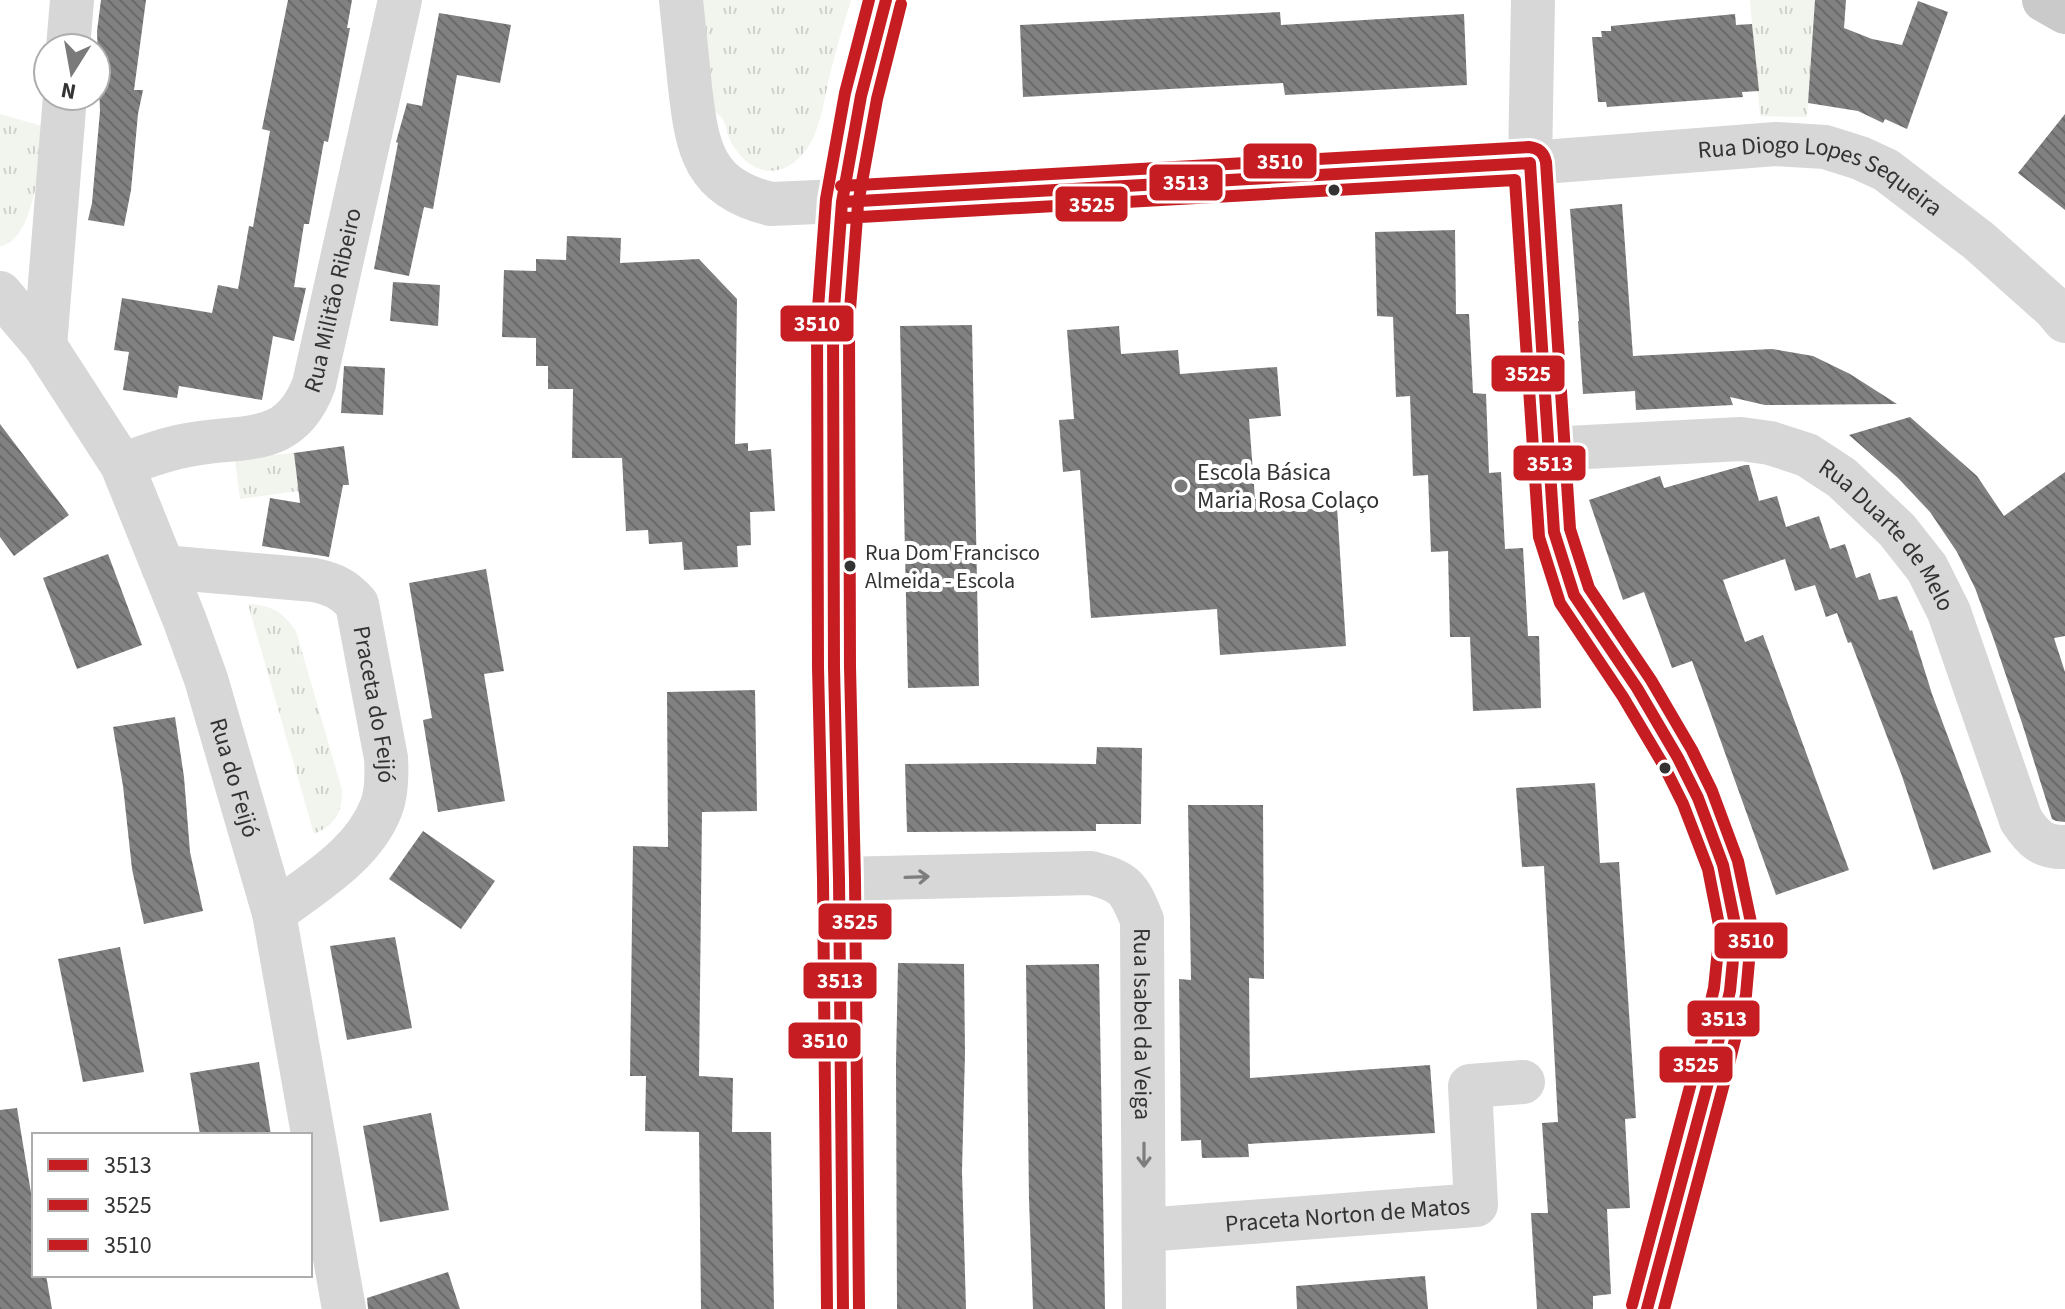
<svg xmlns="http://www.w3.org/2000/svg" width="2065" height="1309" font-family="'Source Sans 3',sans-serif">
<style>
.grass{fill:url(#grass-tufts)}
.building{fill:url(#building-back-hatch)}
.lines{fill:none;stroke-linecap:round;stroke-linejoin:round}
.minor{stroke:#d7d7d7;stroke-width:44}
.secondary{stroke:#d0d0d0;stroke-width:44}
.primary{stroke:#cacaca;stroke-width:44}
.bus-1-casing{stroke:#fff;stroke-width:18}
.bus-2-casing{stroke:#fff;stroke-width:18}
.bus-3-casing{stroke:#fff;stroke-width:18}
.bus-1{stroke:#c61d23;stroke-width:12}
.bus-2{stroke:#c61d23;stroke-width:12}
.bus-3{stroke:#c61d23;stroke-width:12}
.oneway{stroke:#7d7d7d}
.bus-dot{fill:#333;stroke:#fff;stroke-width:3}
.poi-dot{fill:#7a7a7a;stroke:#fff;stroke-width:3}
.labels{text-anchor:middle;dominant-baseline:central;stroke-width:8;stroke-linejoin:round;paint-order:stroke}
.bus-label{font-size:22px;fill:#333;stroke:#fff;text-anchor:start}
.street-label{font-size:24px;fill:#333;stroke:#fff}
.poi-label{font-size:24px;fill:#333;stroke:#fff;text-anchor:start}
.line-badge{stroke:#fff;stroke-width:3}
.badge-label{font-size:22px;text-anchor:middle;font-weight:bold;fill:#fff}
</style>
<defs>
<pattern id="grass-tufts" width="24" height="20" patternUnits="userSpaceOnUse" patternTransform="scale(2)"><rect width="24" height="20" fill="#f1f5ed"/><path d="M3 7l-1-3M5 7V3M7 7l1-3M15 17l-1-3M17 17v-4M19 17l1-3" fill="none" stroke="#cfd2cc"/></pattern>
<pattern id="building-back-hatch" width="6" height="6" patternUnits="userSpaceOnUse" patternTransform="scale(2)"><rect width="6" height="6" fill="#818181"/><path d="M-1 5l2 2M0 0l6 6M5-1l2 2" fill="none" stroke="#6a6a6a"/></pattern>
</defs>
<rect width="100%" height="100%" fill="#fff"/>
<path class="grass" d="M 701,0 L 851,0 C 845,20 839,39 834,59 C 827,82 824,110 816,131 C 806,159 778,183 750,164 C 740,157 732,146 728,135 C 726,129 726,123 722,118 C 719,115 716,112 712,110 Z
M 1750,0 L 1815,0 L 1807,117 L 1760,116 Z
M 0,114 L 45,127 C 40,156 35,242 0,246 Z
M 294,453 L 299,491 L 240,499 L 235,459 Z
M 248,604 C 272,605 282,611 296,631 L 342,790 C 342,813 336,824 314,834 Z"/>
<path class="building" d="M 101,0 L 146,0 L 134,90 L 143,90 L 138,114 L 131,190 L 124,226 L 88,220 L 92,203 L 100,111 L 97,31 Z
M 288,0 L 352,0 L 347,28 L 350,28 L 328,142 L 324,141 L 309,224 L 304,224 L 294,287 L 306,288 L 294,341 L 273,336 L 262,400 L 179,386 L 177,398 L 123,390 L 129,352 L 114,350 L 122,298 L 212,313 L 218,285 L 238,289 L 249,226 L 253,227 L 270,131 L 262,129 Z
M 1815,0 L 1846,0 L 1844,28 L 1872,39 L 1902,45 L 1918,1 L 1948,12 L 1907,129 L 1885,119 L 1883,123 L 1858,111 L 1808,103 Z
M 1280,12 L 1281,25 L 1464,14 L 1467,85 L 1285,95 L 1283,83 L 1023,97 L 1020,25 Z
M 439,13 L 511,25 L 500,83 L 457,75 L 433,209 L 424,207 L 409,276 L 374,269 L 398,143 L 396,142 L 407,103 L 422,106 Z
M 1735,14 L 1736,25 L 1752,24 L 1759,91 L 1742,92 L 1743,97 L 1607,107 L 1606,102 L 1598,102 L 1592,37 L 1602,37 L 1601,31 L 1611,31 L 1611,26 Z
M 2065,114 L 2065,210 L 2018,173 Z
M 1622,204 L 1633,356 L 1772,349 L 1813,356 L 1850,374 L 1897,404 L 1765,405 L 1730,397 L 1733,405 L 1636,410 L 1635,391 L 1583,394 L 1578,321 L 1579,321 L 1570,209 Z
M 1455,230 L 1456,314 L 1469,314 L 1473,393 L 1486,394 L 1489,473 L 1501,472 L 1505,549 L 1523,548 L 1528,636 L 1539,636 L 1541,708 L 1473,711 L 1470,637 L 1450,637 L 1448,551 L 1431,552 L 1428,475 L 1413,476 L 1410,396 L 1396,397 L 1393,317 L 1377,316 L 1375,232 Z
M 567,236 L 621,238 L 620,263 L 699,259 L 737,299 L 735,444 L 748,443 L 748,451 L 771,449 L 775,511 L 750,512 L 751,545 L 737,546 L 738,567 L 684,570 L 682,542 L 649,544 L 648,530 L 626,531 L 622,458 L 572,458 L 573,389 L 548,389 L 548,366 L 536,366 L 536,338 L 502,337 L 504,270 L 536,271 L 536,259 L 566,260 Z
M 393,282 L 440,285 L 438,326 L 390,321 Z
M 972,325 L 979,686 L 908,688 L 900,326 Z
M 1119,326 L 1121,354 L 1178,350 L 1180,374 L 1277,367 L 1281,416 L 1249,419 L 1255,499 L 1285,497 L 1286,511 L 1337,507 L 1346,646 L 1220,655 L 1217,609 L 1091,618 L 1080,470 L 1063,472 L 1059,420 L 1074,419 L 1067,330 Z
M 344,366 L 385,368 L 383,415 L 341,413 Z
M 1910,417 L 1977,476 L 2004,516 L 2065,472 L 2065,636 L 2054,638 L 2065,672 L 2065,822 L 2056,821 L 2052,819 L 2022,723 L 1993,637 L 1975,588 L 1957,552 L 1930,512 L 1898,478 L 1849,435 Z
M 0,424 L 69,515 L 14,556 L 0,537 Z
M 344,446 L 349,485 L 343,485 L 329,557 L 262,546 L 270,498 L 300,503 L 294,453 Z
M 1745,465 L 1749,465 L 1759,501 L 1777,496 L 1786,527 L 1819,516 L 1830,549 L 1845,544 L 1856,578 L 1870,573 L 1879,600 L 1897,596 L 1910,631 L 1912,630 L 1932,694 L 1991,852 L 1933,870 L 1902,776 L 1851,642 L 1848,643 L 1837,613 L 1826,617 L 1815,585 L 1795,591 L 1785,559 L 1723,580 L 1745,642 L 1763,635 L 1849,870 L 1776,895 L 1692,661 L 1672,668 L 1644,592 L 1623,600 L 1589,500 L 1660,476 L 1664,488 Z
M 108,554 L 142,645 L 77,669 L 43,578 Z
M 486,569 L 504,671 L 484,674 L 505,801 L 438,812 L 423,720 L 432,718 L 409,583 Z
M 755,690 L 757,811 L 702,812 L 699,1076 L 733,1078 L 732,1132 L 771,1132 L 774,1309 L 701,1309 L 699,1132 L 645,1131 L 646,1076 L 630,1076 L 633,846 L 668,847 L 667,692 Z
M 175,717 L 184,777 L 190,852 L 203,911 L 144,924 L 132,869 L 123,786 L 113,727 Z
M 1097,747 L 1142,748 L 1141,824 L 1096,824 L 1096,831 L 907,832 L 905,764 L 1009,763 L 1096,764 Z
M 1595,783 L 1600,863 L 1619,862 L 1636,1118 L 1625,1119 L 1630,1208 L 1607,1209 L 1611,1294 L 1593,1296 L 1593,1309 L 1537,1309 L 1531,1213 L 1548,1213 L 1542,1123 L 1558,1122 L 1544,866 L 1522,867 L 1516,788 Z
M 1188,805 L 1263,805 L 1264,979 L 1249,978 L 1250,1078 L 1430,1065 L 1435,1133 L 1248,1144 L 1249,1157 L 1202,1158 L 1201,1140 L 1181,1141 L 1179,979 L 1191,980 Z
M 423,831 L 495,881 L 461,929 L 389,879 Z
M 395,937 L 412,1028 L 347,1040 L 330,946 Z
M 120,947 L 144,1072 L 83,1082 L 58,959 Z
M 898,963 L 964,964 L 965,1053 L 962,1171 L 966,1309 L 897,1309 L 896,1064 Z
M 1099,964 L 1105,1309 L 1033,1309 L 1029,1199 L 1026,965 Z
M 259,1062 L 271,1135 L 200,1135 L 190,1073 Z
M 17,1108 L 34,1211 L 34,1275 L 46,1275 L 52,1309 L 0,1309 L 0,1110 Z
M 431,1113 L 449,1210 L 380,1222 L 363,1126 Z
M 448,1272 L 460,1309 L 368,1309 L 367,1298 Z
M 1425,1276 L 1428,1309 L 1297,1309 L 1296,1286 Z"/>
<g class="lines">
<g class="minor">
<path id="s1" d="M 681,0 C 684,29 687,58 690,87 C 697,148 703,188 771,204 L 955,196 L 1530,163 L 1776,144 L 1825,147 L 1860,158 L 1886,170 L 1979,241 L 2054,308 L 2065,321"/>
<path d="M 1533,0 L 1530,163 L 1554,532 L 1574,595 L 1637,688 L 1678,758 L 1698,798 L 1723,865 L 1736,929 L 1730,991 L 1712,1068 L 1647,1309"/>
<path d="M 68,48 L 72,0"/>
<path id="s2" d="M 0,293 L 45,346 L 122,465 L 185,621 L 206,679 L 274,913 L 344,1309"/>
<path d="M 45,346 L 65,96"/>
<path id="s3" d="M 1548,449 L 1741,439 L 1770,443 L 1807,455 L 1842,478 L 1897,530 L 1927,568 L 1949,612 L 2021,820 C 2033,838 2042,848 2065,847"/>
<path id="s4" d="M 122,465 C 144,457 165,449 188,445 C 244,434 290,449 314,384 L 400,0"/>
<path id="s5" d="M 163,567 L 314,580 C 333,584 344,589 357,604 L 386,758 C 387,775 387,793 381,808 C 363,855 312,884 274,913"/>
<path id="s6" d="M 839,879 L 1091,873 C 1126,882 1129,888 1142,920 L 1144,1309"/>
<path id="s7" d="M 1144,1230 L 1476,1205 L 1470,1086 L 1523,1082"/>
</g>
<path class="secondary" d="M 843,1309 L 839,879 L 834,667 L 833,322 L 842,202 L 861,96 L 886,0"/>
<path class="primary" d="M 2044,0 L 2065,12"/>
<g class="bus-1-casing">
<path id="bus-1" d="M 1530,163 L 1554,532 L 1574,595 L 1637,688 L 1678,758 L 1698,798 L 1723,865 L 1736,929 L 1730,991 L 1712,1068 L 1647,1309
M 842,202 L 1530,163
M 843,1309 L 839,879 L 834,667 L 833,322 L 842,202 L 861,96 L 886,0"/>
</g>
<g class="bus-2-casing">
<path id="bus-2" d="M 843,218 L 1515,180 L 1539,537 L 1560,603 L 1623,697 L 1664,766 L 1683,804 L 1708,869 L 1720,930 L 1714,988 L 1696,1064 L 1632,1305
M 859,1309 L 855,879 L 850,667 L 849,323 L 858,204 L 877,99 L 901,4"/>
</g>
<g class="bus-3-casing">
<path id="bus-3" d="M 841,186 L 1529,147 C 1539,148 1544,153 1546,162 L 1570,529 L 1589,588 L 1651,680 L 1692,750 L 1712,791 L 1738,861 L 1752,927 L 1746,995 L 1727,1072 L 1664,1309
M 827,1309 L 823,879 L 818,667 L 817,322 L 826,199 L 845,93 L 869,0"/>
</g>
<use href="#bus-1" class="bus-1"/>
<use href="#bus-2" class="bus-2"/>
<use href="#bus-3" class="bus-3"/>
</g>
<defs><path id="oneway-shaft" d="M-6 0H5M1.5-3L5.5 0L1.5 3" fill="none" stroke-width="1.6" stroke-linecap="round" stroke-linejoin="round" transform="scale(2)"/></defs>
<g class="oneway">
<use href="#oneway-shaft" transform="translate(917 877) rotate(-2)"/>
<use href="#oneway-shaft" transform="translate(1144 1155) rotate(90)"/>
</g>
<g class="bus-dot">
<circle cx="1334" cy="190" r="7"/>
<circle cx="850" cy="566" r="7"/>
<circle cx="1665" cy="768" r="7"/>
</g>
<circle class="poi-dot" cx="1181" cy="486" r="8"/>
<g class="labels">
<g class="bus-label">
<text x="865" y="553">Rua Dom Francisco<tspan x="865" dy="28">Almeida - Escola</tspan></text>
</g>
<g class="street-label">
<text stroke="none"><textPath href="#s1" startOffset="1302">Rua Diogo Lopes Sequeira</textPath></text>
<text stroke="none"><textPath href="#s4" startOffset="306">Rua Militão Ribeiro</textPath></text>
<text stroke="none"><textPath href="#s3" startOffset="376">Rua Duarte de Melo</textPath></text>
<text stroke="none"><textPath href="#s5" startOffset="304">Praceta do Feijó</textPath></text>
<text stroke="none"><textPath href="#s2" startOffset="544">Rua do Feijó</textPath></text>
<text stroke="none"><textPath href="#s6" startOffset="430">Rua Isabel da Veiga</textPath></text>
<text stroke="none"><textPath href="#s7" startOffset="204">Praceta Norton de Matos</textPath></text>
</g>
<g class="poi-label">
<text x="1197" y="472">Escola Básica<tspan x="1197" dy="28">Maria Rosa Colaço</tspan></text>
</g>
</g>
<g class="line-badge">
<rect x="1242" y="142" width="76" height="38" rx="8" fill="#c61d23"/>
<rect x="1148" y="163" width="76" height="39" rx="8" fill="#c61d23"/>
<rect x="1054" y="185" width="75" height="38" rx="8" fill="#c61d23"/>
<rect x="779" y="304" width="76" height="39" rx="8" fill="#c61d23"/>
<rect x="1490" y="354" width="76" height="39" rx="8" fill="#c61d23"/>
<rect x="1512" y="444" width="75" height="38" rx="8" fill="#c61d23"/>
<rect x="817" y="902" width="76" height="39" rx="8" fill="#c61d23"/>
<rect x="1713" y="921" width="76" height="39" rx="8" fill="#c61d23"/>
<rect x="802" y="961" width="76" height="39" rx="8" fill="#c61d23"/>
<rect x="1686" y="999" width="75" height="39" rx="8" fill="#c61d23"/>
<rect x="787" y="1021" width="75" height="39" rx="8" fill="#c61d23"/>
<rect x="1658" y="1045" width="76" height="39" rx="8" fill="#c61d23"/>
</g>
<g class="badge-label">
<text x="1280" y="169">3510</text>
<text x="1186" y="190">3513</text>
<text x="1092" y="212">3525</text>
<text x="817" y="331">3510</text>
<text x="1528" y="381">3525</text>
<text x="1550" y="471">3513</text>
<text x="855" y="929">3525</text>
<text x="1751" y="948">3510</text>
<text x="840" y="988">3513</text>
<text x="1724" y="1026">3513</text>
<text x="825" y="1048">3510</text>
<text x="1696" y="1072">3525</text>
</g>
<rect x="32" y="1133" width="280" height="144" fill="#ffffff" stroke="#adadad" stroke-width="2"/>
<rect x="48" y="1159" width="40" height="12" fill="#c61d23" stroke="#adadad" stroke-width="2"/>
<text x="104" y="1173" font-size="24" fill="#333333">3513</text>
<rect x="48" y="1199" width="40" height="12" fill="#c61d23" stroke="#adadad" stroke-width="2"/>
<text x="104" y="1213" font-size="24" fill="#333333">3525</text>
<rect x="48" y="1239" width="40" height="12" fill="#c61d23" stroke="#adadad" stroke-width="2"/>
<text x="104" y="1253" font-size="24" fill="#333333">3510</text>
<g transform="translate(72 72) rotate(191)"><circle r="38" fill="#ffffff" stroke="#adadad" stroke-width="2"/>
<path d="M0-6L14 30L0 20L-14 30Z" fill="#7a7a7a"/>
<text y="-12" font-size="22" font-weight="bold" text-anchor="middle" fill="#333333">N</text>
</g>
</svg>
